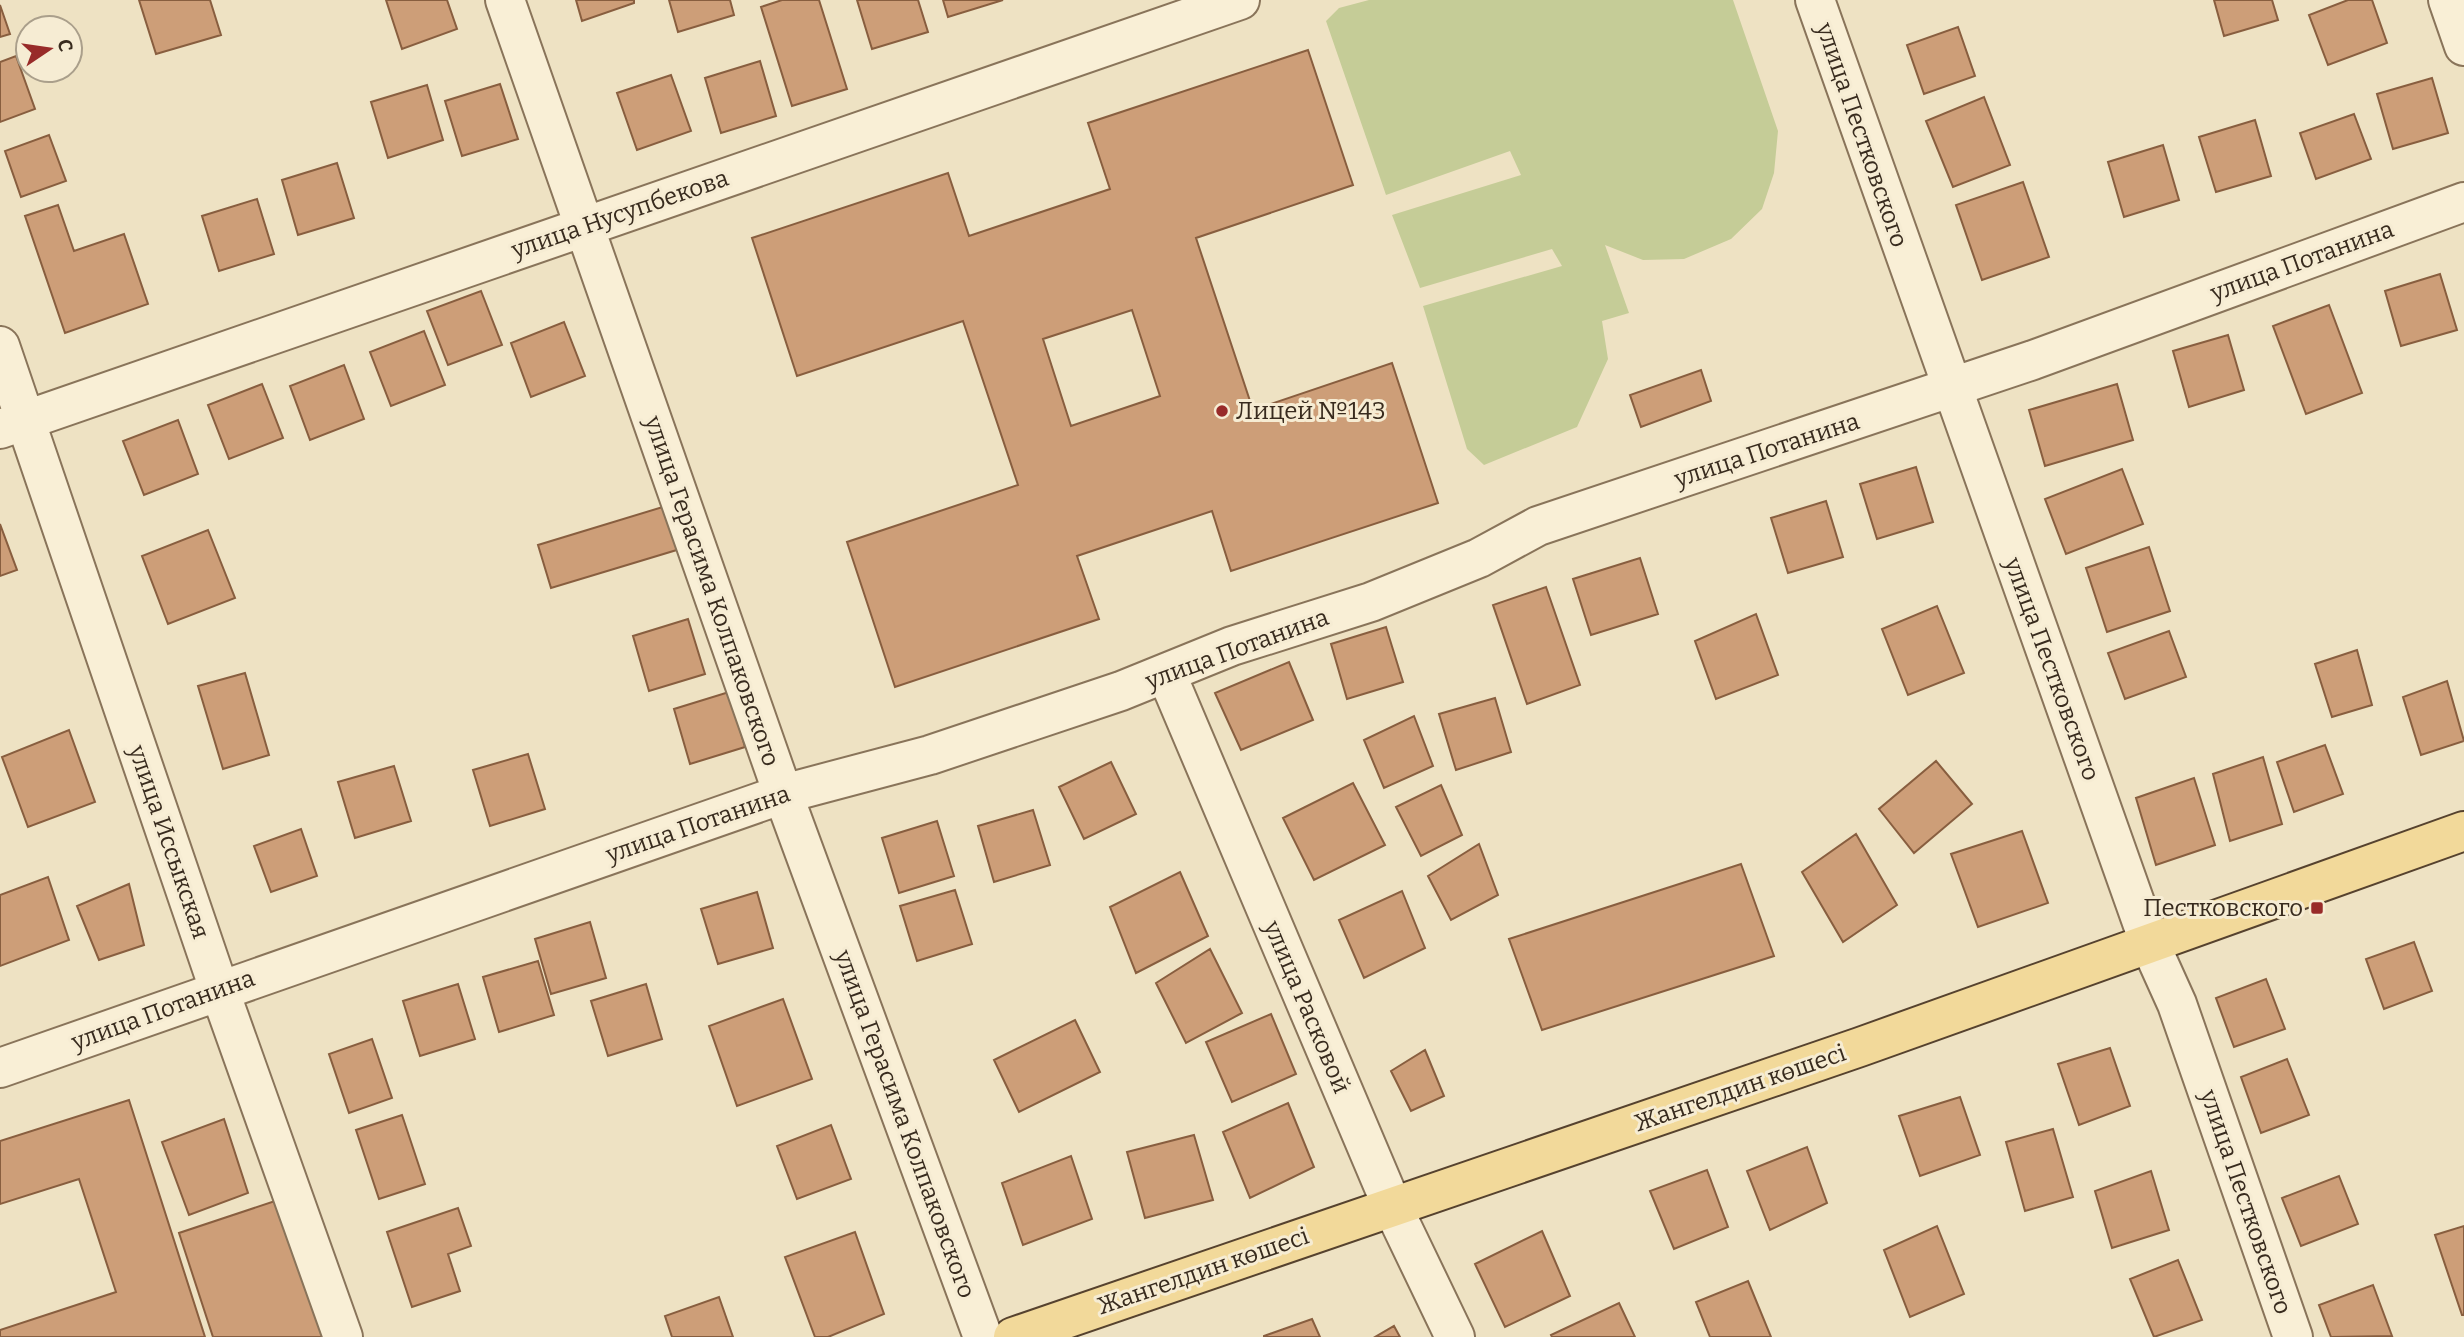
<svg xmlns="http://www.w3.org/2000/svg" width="2464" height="1337" font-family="Bitter,serif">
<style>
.green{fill:#c5cc97}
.building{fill:#cd9e78;stroke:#885e3f;stroke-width:2;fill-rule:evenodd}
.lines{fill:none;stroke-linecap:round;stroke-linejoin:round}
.minor-casing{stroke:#89745a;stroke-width:42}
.major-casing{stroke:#56422e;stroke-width:42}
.minor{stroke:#f9efd6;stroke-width:38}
.major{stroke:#f2d99a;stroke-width:38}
.poi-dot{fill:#982b29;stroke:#f6ecd3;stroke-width:2.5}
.labels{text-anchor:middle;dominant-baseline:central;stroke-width:6;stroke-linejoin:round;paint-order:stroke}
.street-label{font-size:24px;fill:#382b1e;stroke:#f6ecd3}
.poi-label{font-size:24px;fill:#382b1e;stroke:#f6ecd3;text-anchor:start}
</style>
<rect width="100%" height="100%" fill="#eee2c3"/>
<path class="green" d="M 1369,0 L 1733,0 L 1778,131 L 1774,173 L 1762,209 L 1731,239 L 1684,259 L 1643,260 L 1605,245 L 1629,313 L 1602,321 L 1608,359 L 1577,427 L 1484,465 L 1467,449 L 1423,306 L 1562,266 L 1552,249 L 1420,288 L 1392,215 L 1521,175 L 1510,151 L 1386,195 L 1326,21 L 1339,8 Z"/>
<path class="building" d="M 139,0 L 210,0 L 221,35 L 156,54 Z
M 386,0 L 447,0 L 457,29 L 402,49 Z
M 576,0 L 634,0 L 634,3 L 582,21 Z
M 669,0 L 730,0 L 734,15 L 678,32 Z
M 782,0 L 819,0 L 847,89 L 792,106 L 761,7 Z
M 857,0 L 918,0 L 928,32 L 872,49 Z
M 943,0 L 1003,0 L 948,17 Z
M 2214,0 L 2272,0 L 2278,20 L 2224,36 Z
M 2348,0 L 2372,0 L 2387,43 L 2328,65 L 2309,15 Z
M 0,5 L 10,34 L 0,37 Z
M 1958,27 L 1975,76 L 1924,94 L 1907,45 Z
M 1308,50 L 1353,185 L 1196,238 L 1253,410 L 1392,363 L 1438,503 L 1231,571 L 1212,511 L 1077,556 L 1099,619 L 895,687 L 847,542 L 1018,485 L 963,321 L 797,376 L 752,238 L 948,173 L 969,236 L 1110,189 L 1088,123 ZM 1132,310 L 1160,396 L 1071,426 L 1043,339 Z
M 16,56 L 35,109 L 0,122 L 0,62 Z
M 760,61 L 776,116 L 721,133 L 705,78 Z
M 671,75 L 691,131 L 637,150 L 617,93 Z
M 2432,78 L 2448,133 L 2393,149 L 2377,94 Z
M 500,84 L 518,139 L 462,156 L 445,101 Z
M 427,85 L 443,140 L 388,158 L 371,102 Z
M 1984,97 L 2010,165 L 1953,187 L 1926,121 Z
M 2354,114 L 2371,159 L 2316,179 L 2300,133 Z
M 2255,120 L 2271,176 L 2216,192 L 2199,137 Z
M 49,135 L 66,181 L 21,197 L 5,151 Z
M 2163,145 L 2179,200 L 2124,217 L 2108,162 Z
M 337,163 L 354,218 L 298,235 L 282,180 Z
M 2023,182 L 2049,257 L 1982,280 L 1956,205 Z
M 257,199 L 274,254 L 219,271 L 202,216 Z
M 58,205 L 74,251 L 124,234 L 148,304 L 65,333 L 25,216 Z
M 2440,274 L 2457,330 L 2401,346 L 2385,291 Z
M 481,291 L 502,345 L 448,365 L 427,311 Z
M 2329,305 L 2362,393 L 2306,414 L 2273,326 Z
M 564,322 L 585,376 L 531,397 L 511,343 Z
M 424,331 L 445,385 L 391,406 L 370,352 Z
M 2228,335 L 2244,390 L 2189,407 L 2173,351 Z
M 344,365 L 364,419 L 310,440 L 290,386 Z
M 1701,370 L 1711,401 L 1641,427 L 1630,395 Z
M 262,384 L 283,438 L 229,459 L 208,405 Z
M 2117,384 L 2133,440 L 2045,466 L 2029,410 Z
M 178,420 L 198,474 L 144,495 L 123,441 Z
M 1916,467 L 1933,522 L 1877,539 L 1860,484 Z
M 2122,469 L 2143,524 L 2066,554 L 2045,499 Z
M 1826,501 L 1843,557 L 1788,573 L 1771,518 Z
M 666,506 L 680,549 L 551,588 L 538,545 Z
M 0,524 L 17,570 L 0,576 Z
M 208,530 L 235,598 L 168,624 L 142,556 Z
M 2149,547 L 2170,611 L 2107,632 L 2086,568 Z
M 1640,558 L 1658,614 L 1591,635 L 1573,579 Z
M 1546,587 L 1580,685 L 1527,704 L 1493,605 Z
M 1937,606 L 1964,673 L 1908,695 L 1882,629 Z
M 1756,614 L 1778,675 L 1716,699 L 1695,641 Z
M 688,619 L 705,674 L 649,691 L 633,636 Z
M 1386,627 L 1403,682 L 1347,699 L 1331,644 Z
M 2169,631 L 2186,677 L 2125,699 L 2108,653 Z
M 2357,650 L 2372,705 L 2332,717 L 2315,664 Z
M 1289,662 L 1313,720 L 1241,750 L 1215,693 Z
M 245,673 L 269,755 L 223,769 L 198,686 Z
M 2447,681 L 2464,741 L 2421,755 L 2403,697 Z
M 729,692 L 745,747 L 690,764 L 674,709 Z
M 1495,698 L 1511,752 L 1456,770 L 1439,714 Z
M 1414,716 L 1433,766 L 1384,788 L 1364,740 Z
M 69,730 L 95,802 L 28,827 L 2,757 Z
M 2325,745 L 2343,794 L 2294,812 L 2277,762 Z
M 528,754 L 545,809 L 490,826 L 473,770 Z
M 2263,757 L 2282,824 L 2230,841 L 2213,774 Z
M 1936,761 L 1972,804 L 1914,853 L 1879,809 Z
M 1111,762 L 1136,814 L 1084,839 L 1059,787 Z
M 394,766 L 411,821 L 355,838 L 338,782 Z
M 2194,778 L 2215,845 L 2156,865 L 2136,798 Z
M 1353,783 L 1385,845 L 1314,880 L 1283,818 Z
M 1441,785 L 1462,835 L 1421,856 L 1396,807 Z
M 1033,810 L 1050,865 L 994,882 L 978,826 Z
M 937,821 L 954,876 L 899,893 L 882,838 Z
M 301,829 L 317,876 L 271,892 L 254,846 Z
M 2022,831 L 2048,903 L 1978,927 L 1951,854 Z
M 1856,834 L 1897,905 L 1843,942 L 1802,872 Z
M 1479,844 L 1498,895 L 1451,920 L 1428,876 Z
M 1741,864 L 1774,956 L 1542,1030 L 1509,939 Z
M 1180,872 L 1208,936 L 1136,973 L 1110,907 Z
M 48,877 L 69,940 L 0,966 L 0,895 Z
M 129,884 L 144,945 L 99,960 L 77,906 Z
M 955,890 L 972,944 L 917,961 L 900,906 Z
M 1402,891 L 1425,948 L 1364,978 L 1339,920 Z
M 757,892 L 773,948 L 718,964 L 701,909 Z
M 590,922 L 606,978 L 551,994 L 535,939 Z
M 2414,942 L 2432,991 L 2384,1009 L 2366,959 Z
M 1210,949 L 1242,1013 L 1186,1043 L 1156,983 Z
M 538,961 L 554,1015 L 499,1032 L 483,977 Z
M 2266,979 L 2285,1029 L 2234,1047 L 2216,998 Z
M 458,984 L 475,1039 L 420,1056 L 403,1001 Z
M 646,984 L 662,1039 L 608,1056 L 591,1001 Z
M 783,999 L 812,1079 L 737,1106 L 709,1026 Z
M 1271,1014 L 1296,1074 L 1232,1102 L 1206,1042 Z
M 1075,1020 L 1100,1072 L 1019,1112 L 994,1060 Z
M 372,1039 L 392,1098 L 349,1113 L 329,1054 Z
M 2110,1048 L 2130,1106 L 2079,1125 L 2058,1064 Z
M 1425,1050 L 1444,1096 L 1411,1111 L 1391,1071 Z
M 2287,1059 L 2309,1115 L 2261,1133 L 2241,1077 Z
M 1960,1097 L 1980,1155 L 1920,1176 L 1899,1116 Z
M 129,1100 L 205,1337 L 0,1337 L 0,1330 L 116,1292 L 79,1179 L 0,1204 L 0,1141 Z
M 1288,1103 L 1314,1167 L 1250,1198 L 1223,1132 Z
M 402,1115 L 425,1184 L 379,1199 L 356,1130 Z
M 224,1119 L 248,1193 L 189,1215 L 162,1142 Z
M 831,1125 L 851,1179 L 797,1199 L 777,1146 Z
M 2053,1129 L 2073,1197 L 2025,1211 L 2006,1142 Z
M 1194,1135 L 1213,1200 L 1145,1218 L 1127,1152 Z
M 1807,1147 L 1827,1203 L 1770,1230 L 1747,1171 Z
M 1071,1156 L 1092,1219 L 1023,1245 L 1002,1183 Z
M 1707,1170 L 1728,1227 L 1674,1249 L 1650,1191 Z
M 2151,1171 L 2169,1230 L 2112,1248 L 2095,1191 Z
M 2339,1176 L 2358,1224 L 2301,1246 L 2282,1198 Z
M 278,1200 L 323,1337 L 213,1337 L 179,1233 Z
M 458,1208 L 471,1246 L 448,1254 L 460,1291 L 412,1307 L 387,1232 Z
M 1937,1226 L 1964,1294 L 1910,1317 L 1884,1250 Z
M 2464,1226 L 2464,1315 L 2462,1315 L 2435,1235 Z
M 1542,1231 L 1570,1296 L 1505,1327 L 1475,1264 Z
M 855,1232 L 884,1314 L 828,1337 L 815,1337 L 785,1257 Z
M 2178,1260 L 2202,1320 L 2154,1337 L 2130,1279 Z
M 1748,1281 L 1771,1337 L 1710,1337 L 1696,1302 Z
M 2373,1285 L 2392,1336 L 2331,1337 L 2319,1305 Z
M 719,1297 L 733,1337 L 672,1337 L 665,1316 Z
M 1619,1303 L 1635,1337 L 1552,1337 L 1551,1335 Z
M 1312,1319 L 1320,1337 L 1264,1337 L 1264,1336 Z
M 1394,1326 L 1400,1337 L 1375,1337 Z"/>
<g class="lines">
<g class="minor-casing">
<path id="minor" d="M 505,0 L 783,794 L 983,1337
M 1815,0 L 2149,942 L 2177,1004 L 2293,1337
M 2448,0 L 2464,46
M 0,346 L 219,989 L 343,1337
M 0,429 L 1240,0
M 1166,673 L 1392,1206 L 1455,1337
M 0,1068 L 783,794 L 930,755 L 1121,691 L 1232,646 L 1371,602 L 1479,558 L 1538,526 L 2033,360 L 2464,202"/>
</g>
<g class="major-casing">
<path id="major" d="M 1013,1337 L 1860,1047 L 2464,831"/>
</g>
<use href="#minor" class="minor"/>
<use href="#major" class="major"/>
</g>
<g class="poi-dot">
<circle cx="1222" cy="411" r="7"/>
<rect x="2310" y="901" width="14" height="14" rx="3.5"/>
</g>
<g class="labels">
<g class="street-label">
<text transform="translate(1862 135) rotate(71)">улица Пестковского</text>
<text transform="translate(620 214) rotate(-19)">улица Нусупбекова</text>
<text transform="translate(2302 261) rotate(-20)">улица Потанина</text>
<text transform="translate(1767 450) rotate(-18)">улица Потанина</text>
<text transform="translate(712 591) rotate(71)">улица Герасима Колпаковского</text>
<text transform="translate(1237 649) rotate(-20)">улица Потанина</text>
<text transform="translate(2052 669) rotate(70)">улица Пестковского</text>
<text transform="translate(698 824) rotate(-19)">улица Потанина</text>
<text transform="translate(169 842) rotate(71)">улица Иссыкская</text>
<text transform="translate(1307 1007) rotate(67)">улица Расковой</text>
<text transform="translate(163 1010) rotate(-20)">улица Потанина</text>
<text transform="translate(1740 1088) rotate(-19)">Жангелдин көшесі</text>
<text transform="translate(905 1124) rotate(70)">улица Герасима Колпаковского</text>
<text transform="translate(2246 1202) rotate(71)">улица Пестковского</text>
<text transform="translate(1203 1271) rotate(-19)">Жангелдин көшесі</text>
</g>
<g class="poi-label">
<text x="1236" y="411">Лицей №143</text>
<text x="2303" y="908" text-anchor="end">Пестковского</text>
</g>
</g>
<g transform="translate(49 49) rotate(77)"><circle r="33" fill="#f6ecd3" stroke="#aa9f8b" stroke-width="2"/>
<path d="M0-5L12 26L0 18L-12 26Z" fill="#982b29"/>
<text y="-10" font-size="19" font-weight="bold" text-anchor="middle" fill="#382b1e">С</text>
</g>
</svg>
